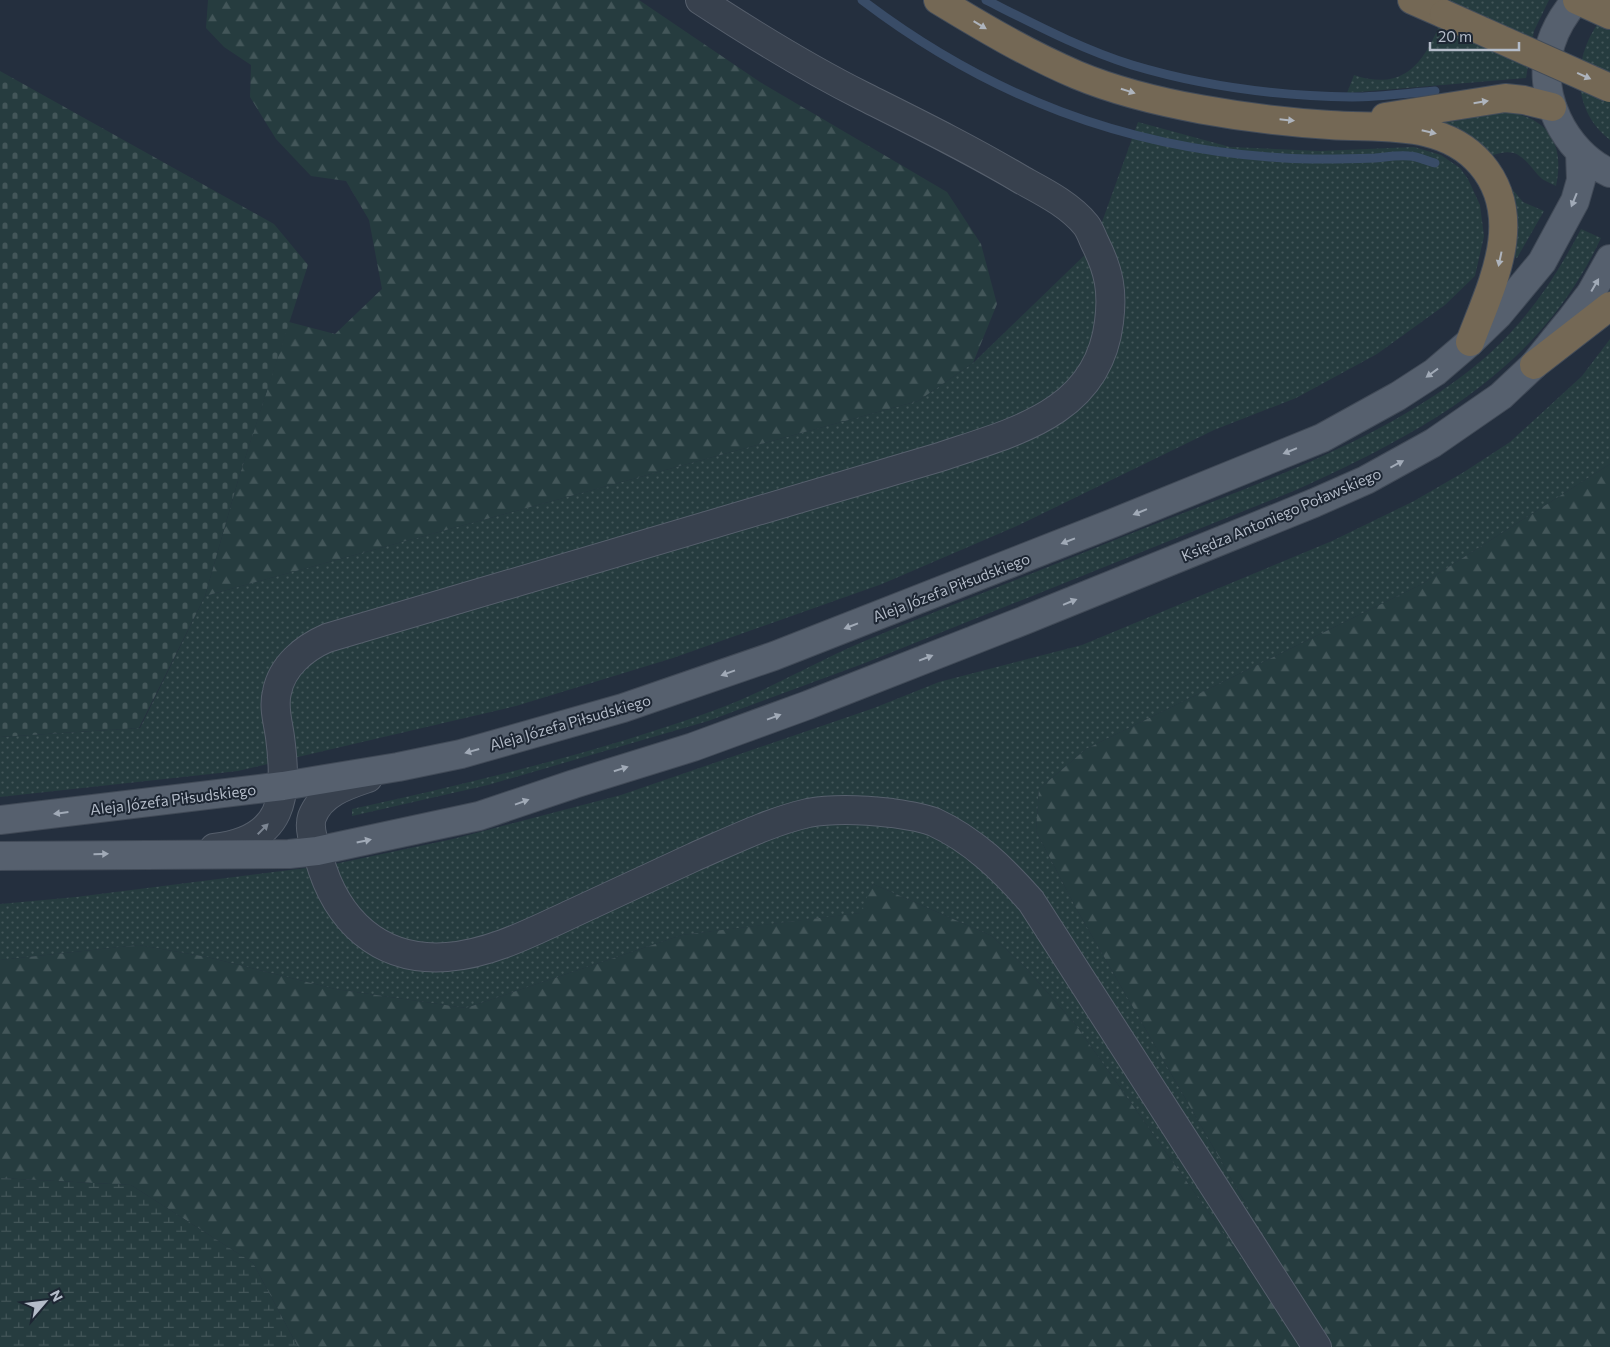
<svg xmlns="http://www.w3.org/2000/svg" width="1610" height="1347" font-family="Commissioner,sans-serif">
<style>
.grass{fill:url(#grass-dots)}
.forest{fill:url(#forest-firs)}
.wetland{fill:url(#wetland-marsh)}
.cemetery{fill:url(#cemetery-stones)}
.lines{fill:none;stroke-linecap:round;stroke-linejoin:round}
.stream{stroke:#394c67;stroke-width:9}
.minor-casing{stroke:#565f6c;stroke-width:30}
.major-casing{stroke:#414a57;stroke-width:30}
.highway-casing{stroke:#434c59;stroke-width:30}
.minor{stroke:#38414e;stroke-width:28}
.major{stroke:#56606e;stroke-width:28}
.highway{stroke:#746855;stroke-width:28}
.highway-bridge-casing{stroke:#434c59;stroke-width:30;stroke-linecap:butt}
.highway-bridge{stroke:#746855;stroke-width:28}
.oneway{fill:#aeb4bd}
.oneway2{fill:#a1aab7}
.oneway3{fill:#7c8592}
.labels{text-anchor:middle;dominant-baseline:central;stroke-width:4;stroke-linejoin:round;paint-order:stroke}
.street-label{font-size:15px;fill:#b4bcc9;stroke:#1d2633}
</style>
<defs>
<pattern id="grass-dots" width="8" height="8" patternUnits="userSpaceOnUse" patternTransform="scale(1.25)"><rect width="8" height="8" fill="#263c3f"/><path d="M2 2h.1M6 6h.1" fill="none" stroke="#435659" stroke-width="1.8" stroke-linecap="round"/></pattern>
<pattern id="forest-firs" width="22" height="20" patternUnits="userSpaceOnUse" patternTransform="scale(1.25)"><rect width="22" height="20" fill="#263c3f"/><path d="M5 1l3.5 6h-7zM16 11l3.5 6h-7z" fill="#435659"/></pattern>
<pattern id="wetland-marsh" width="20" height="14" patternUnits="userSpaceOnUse" patternTransform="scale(1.25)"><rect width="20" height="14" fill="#263c3f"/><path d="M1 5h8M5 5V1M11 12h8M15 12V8" fill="none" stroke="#435659"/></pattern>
<pattern id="cemetery-stones" width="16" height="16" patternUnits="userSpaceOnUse" patternTransform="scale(1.25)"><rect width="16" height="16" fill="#263c3f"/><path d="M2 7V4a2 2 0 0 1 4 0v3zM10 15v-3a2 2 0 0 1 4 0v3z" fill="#435659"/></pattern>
</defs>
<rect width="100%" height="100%" fill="#242f3e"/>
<path class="grass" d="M 1450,0 L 1549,0 L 1534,31 L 1526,78 L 1347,93 L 1354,75 C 1416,96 1431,45 1450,0 Z
M 1610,9 L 1610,140 C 1566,106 1574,45 1610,9 Z
M 1499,111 C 1544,115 1566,139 1556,186 C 1550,183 1542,180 1538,175 C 1523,157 1516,146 1491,156 L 1467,135 L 1442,122 L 1442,120 Z
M 1138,122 L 1230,147 L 1320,151 L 1414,147 L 1441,155 L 1460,168 L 1468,179 L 1480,205 L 1484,236 L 1475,276 L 1445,305 L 1377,354 L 1296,398 L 1214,430 L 1019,525 L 882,584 L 673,658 L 516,706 L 238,771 L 0,797 L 0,737 L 140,728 L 205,596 L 918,401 L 973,363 L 1093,247 Z
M 1508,184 L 1523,202 L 1544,211 L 1517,258 L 1515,257 L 1516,208 Z
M 1581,229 L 1601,238 C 1539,371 1423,432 1296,490 L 865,663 L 708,721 L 488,785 L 352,816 L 352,809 C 474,782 597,753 715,710 C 765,692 811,664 860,643 C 939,609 1020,579 1100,546 C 1223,495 1365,452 1470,370 C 1519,332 1553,283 1581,229 Z
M 1610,339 L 1610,464 L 1422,584 L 1086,749 L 1039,789 L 1036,831 L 1076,908 L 1328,1347 L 1304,1347 L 1075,1024 L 1026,968 L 992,936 L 873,884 L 861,913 L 682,935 L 466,1008 L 335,989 L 207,957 L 139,945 L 0,960 L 0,904 L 76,897 L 330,865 L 453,839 L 621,795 L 874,708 L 939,682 L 1082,645 L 1332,541 L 1414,501 L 1464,472 L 1510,442 L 1582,376 Z"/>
<path class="forest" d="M 208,0 L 639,0 L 760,82 L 947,192 L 981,244 L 997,304 L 973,363 L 918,401 L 205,596 L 239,477 L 289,322 L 335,334 L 382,289 L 369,220 L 346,181 L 311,176 L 276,139 L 250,97 L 251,65 L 224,47 L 206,28 Z
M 1610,464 L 1610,1347 L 1328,1347 L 1076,908 L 1036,831 L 1039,789 L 1086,749 L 1422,584 Z
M 873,884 L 992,936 L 1026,968 L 1075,1024 L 1304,1347 L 298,1347 L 253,1263 L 131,1185 L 0,1178 L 0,960 L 139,945 L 207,957 L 335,989 L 466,1008 L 682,935 L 860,913 Z"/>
<path class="wetland" d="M 0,1178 L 131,1185 L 253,1263 L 298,1347 L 0,1347 Z"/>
<path class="cemetery" d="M 0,71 L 274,224 L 308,265 L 239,477 L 205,596 L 139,728 L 0,737 Z"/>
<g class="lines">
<path class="stream" d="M 862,0 C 988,96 1126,149 1284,158 C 1315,160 1345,159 1375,158 C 1386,157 1398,155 1409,156 C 1417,156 1427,161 1435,163
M 986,0 C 1034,24 1081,49 1132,65 C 1202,86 1279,96 1352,97 C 1380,97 1408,93 1435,91"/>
<g class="minor-casing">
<path id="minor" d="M 368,778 C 347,785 321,793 312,817 C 308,829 315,846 319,858 C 336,920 379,962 447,957 C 490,954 532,932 571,914 C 612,895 653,876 694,857 C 731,841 769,822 808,813 C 835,808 866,810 892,813 C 906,815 921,817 934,822 C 973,840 1003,869 1031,901 L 1317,1347
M 214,848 C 284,840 288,798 280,737 C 278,722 273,707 277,692 C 282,666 304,648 327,638 L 940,457 C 1013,432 1098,414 1109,322 C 1113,291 1109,271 1095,243 C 1092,237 1090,230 1086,225 C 1070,205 1044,192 1022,180 C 970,149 917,123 863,96 C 807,68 752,34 700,0"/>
</g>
<g class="major-casing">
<path id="major" d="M 1576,0 C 1565,13 1556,27 1551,43 C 1535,93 1564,152 1610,173
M 0,820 L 283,786 L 398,767 L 461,754 L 623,708 L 774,656 L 1113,523 L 1322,438 L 1398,396 L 1435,372 L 1470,342 L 1498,315 L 1542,262 L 1575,201 L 1581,180 L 1580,152
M 0,856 L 289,854 L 317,851 L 479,816 L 574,784 L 693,747 L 808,705 L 1025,620 L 1314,503 L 1366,480 L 1433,443 L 1501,396 L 1534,365 L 1572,318 L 1591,293 L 1610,259"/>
</g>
<g class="highway-casing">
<path id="highway" d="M 938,0 C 984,28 1028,54 1077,75 C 1149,105 1252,120 1330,125 C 1383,129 1443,120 1481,164 C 1527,218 1491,286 1470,342
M 1412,0 L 1444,14
M 1577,0 L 1610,15
M 1385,117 L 1505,98 L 1524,100 L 1552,107
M 1534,365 L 1610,306"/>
</g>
<use href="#minor" class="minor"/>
<use href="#major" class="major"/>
<use href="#highway" class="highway"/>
<g class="highway-bridge-casing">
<path id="highway-bridge" d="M 1444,14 L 1610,88"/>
</g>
<use href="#highway-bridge" class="highway-bridge"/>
</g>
<defs><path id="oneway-solid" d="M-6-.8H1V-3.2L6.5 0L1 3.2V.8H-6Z" transform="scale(1.25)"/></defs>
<g class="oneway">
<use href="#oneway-solid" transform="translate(980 25) rotate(31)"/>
<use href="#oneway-solid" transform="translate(1584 76) rotate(24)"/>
<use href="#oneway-solid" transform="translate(1128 91) rotate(18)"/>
<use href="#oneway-solid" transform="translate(1481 102) rotate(-9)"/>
<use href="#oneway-solid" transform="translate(1287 120) rotate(6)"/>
<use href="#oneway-solid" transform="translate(1429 132) rotate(13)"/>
<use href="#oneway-solid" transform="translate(1500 259) rotate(102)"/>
</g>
<g class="oneway2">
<use href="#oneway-solid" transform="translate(1574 200) rotate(112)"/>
<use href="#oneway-solid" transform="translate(1595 285) rotate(-60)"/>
<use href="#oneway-solid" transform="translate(1432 373) rotate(144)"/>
<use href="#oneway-solid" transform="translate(1290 451) rotate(158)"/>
<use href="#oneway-solid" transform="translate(1397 464) rotate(-28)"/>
<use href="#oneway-solid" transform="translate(1140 512) rotate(158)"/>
<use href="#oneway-solid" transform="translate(1068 541) rotate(159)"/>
<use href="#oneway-solid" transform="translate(1070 602) rotate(-22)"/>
<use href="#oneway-solid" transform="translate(851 626) rotate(159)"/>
<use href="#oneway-solid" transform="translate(926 658) rotate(-21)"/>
<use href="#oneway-solid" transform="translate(728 673) rotate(160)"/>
<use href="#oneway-solid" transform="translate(774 717) rotate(-20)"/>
<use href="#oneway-solid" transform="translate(472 751) rotate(164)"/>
<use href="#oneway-solid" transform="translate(621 769) rotate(-17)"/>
<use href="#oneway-solid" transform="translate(522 802) rotate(-20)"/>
<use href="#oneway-solid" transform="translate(61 813) rotate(173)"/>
<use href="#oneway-solid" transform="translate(364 841) rotate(-12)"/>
<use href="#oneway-solid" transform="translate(101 854) rotate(-1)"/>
</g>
<use class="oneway3" href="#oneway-solid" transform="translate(263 829) rotate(-45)"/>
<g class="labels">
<g class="street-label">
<text transform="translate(1281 514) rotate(-23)">Księdza Antoniego Poławskiego</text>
<text transform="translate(951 587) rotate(-21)">Aleja Józefa Piłsudskiego</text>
<text transform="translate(570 722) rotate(-16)">Aleja Józefa Piłsudskiego</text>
<text transform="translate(173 799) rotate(-7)">Aleja Józefa Piłsudskiego</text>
</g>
</g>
<g transform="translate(45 1302) rotate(62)" stroke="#1d2633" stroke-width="4" paint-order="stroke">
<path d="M0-4L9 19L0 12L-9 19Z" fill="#b4bcc9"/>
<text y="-8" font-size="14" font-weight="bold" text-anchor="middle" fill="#b4bcc9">N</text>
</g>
<path d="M1430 42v8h89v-8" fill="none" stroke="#b4bcc9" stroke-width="2.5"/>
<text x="1438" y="42" font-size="15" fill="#b4bcc9" stroke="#1d2633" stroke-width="4" paint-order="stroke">20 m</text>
</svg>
